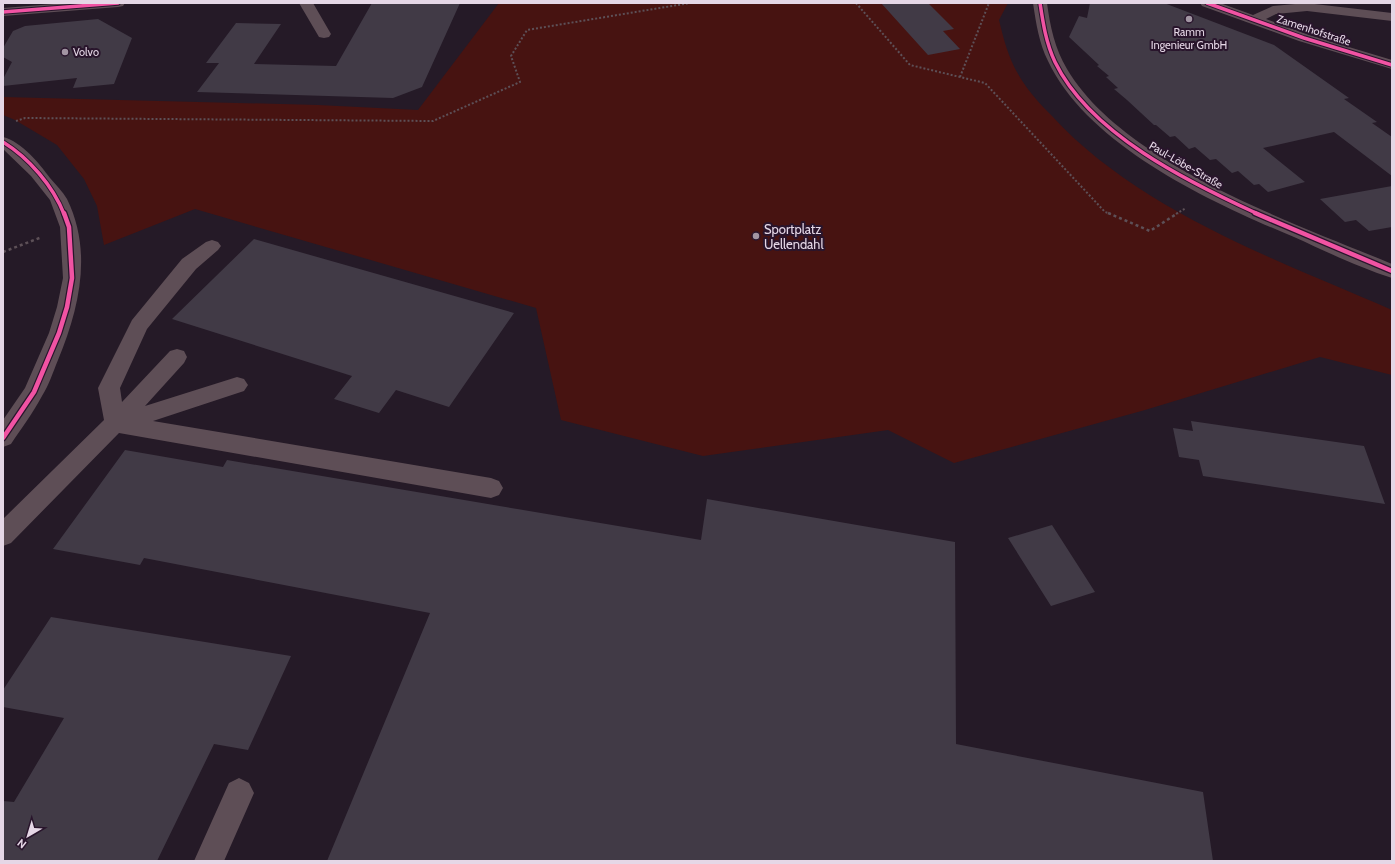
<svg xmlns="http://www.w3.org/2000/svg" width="1395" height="864" font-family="Cabin,sans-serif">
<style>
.green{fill:#471311}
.building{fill:#413a46}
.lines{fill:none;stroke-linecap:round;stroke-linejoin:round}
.path-far1{stroke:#5d5057;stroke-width:2;stroke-dasharray:2 2;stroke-linecap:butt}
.path{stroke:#5d5057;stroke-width:2.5;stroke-dasharray:3 3;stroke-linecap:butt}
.minor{fill:#5e4e56;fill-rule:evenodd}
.cycleway-far1-casing{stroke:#29152c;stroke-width:5.5}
.cycleway-casing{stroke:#29152c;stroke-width:7}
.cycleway-far1{stroke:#f153a3;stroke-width:3.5}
.cycleway{stroke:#f153a3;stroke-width:4.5}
.poi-dot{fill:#a295a3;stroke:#29152c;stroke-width:1.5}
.labels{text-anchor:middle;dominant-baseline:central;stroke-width:4;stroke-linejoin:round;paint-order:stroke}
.far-street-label{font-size:11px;fill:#e5d7e6;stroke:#29152c}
.far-poi-label{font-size:11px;fill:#e5d7e6;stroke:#29152c}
.poi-label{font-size:13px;fill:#e5d7e6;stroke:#29152c;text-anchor:start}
</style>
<rect width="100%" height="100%" fill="#251a27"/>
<path class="green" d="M 499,3 L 1008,3 L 999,20 C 1004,41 1009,60 1021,79 C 1029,92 1041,105 1052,116 C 1138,210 1277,260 1392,310 L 1392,375 L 1320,357 L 1145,410 L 954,463 L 888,430 L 703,456 L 561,420 L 536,308 L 195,209 L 104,245 L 97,206 L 84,179 L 57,145 L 15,120 L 3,115 L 3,97 L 318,105 L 418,110 Z"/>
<path class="building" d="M 372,3 L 460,3 L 422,87 L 393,98 L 197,92 L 219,63 L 206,63 L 236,23 L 281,24 L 254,64 L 336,66 Z
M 881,3 L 928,3 L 954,29 L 943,31 L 960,49 L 928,55 Z
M 1090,3 L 1164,3 L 1274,45 L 1349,98 L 1344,99 L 1377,122 L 1372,123 L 1392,137 L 1392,176 L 1334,132 L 1263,148 L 1305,182 L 1268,192 L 1259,184 L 1254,185 L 1238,171 L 1232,173 L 1216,159 L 1210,160 L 1195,147 L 1189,149 L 1175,136 L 1170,137 L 1156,125 L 1154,125 L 1127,100 L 1114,89 L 1118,88 L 1106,77 L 1109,76 L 1097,66 L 1099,65 L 1069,37 L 1079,16 L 1087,18 Z
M 98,19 L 132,38 L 114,84 L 73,88 L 77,78 L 3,86 L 3,79 L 12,62 L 3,57 L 3,48 L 13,31 L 25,26 Z
M 1392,186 L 1392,227 L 1369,231 L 1356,220 L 1345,222 L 1320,199 Z
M 254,239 L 514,313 L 449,407 L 396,390 L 379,413 L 334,399 L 352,376 L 172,319 Z
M 1191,421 L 1364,446 L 1385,504 L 1203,476 L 1199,460 L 1179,457 L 1173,428 L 1193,431 Z
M 125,450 L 223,467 L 227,460 L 701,540 L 707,499 L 955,542 L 956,744 L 1203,792 L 1213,861 L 327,861 L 430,613 L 144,558 L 140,565 L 53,549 Z
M 1052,525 L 1095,592 L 1051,606 L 1008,538 Z
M 51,617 L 291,656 L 248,750 L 214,744 L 157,861 L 3,861 L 3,801 L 14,802 L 64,718 L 3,707 L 3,690 Z"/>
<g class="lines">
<path class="path-far1" d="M 856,3 L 910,65 L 985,83 L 1105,212 L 1111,214
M 960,77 L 989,3
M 16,121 L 25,118 L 433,121 L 520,82 L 511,56 L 527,30 L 690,3
M 1176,214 L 1186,208"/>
<path class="path" d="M 1108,213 L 1150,231 L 1178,213
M 3,252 L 42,237"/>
<path class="minor" d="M 66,3 L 125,3 L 123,6 L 118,7 L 3,16 L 3,8 Z
M 299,3 L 313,3 L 331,34 L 329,37 L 324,38 L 319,37 Z
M 1033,3 L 1047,3 C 1050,26 1055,49 1067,69 C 1123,164 1294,223 1392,264 L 1392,278 C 1360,268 1325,251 1294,237 C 1212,203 1088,146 1048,61 C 1039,43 1036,23 1033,3 Z
M 1200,3 L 1220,3 L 1253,15 L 1273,6 L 1306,3 L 1392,13 L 1392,21 L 1307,11 L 1276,14 L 1266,19 L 1309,35 L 1392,60 L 1392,69 L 1299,41 L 1202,6 Z
M 3,137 C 22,142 39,163 50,178 C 56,185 63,192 67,199 C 93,252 79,309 58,360 C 53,372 49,385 42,396 C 33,413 21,429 11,444 L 3,447 L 3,420 L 25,388 L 49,333 L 57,307 L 63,278 L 60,227 L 50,200 L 31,176 L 3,149 Z
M 212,240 L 218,242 L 221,246 L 218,250 L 196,269 L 147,329 L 120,388 L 122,402 L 170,351 L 177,349 L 184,351 L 187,357 L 184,363 L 145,406 L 237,377 L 244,379 L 248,385 L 244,391 L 153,421 L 491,478 L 499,481 L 503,488 L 499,495 L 491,498 L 119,433 L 11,543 L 3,546 L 3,519 L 104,420 L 98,388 L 132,320 L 182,259 L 206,242 Z
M 239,778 L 249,783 L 254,793 L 224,861 L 194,861 L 229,783 Z"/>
<g class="cycleway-far1-casing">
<path id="cycleway-far1" d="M 1040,3 C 1043,23 1046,43 1055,62 C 1090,134 1188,182 1258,214
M 1207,3 L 1304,38 L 1392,65
M 3,12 L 118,3
M 3,142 C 29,158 53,186 64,214"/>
</g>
<g class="cycleway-casing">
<path id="cycleway" d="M 1255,213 L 1392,271
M 3,438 L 34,392 L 59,333 L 67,307 L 72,278 L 69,227 L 64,213"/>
</g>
<use href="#cycleway-far1" class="cycleway-far1"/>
<use href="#cycleway" class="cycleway"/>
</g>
<g class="poi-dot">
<circle cx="1189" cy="19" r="4"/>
<circle cx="65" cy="52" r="4"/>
<circle cx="756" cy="236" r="4"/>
</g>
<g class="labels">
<g class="far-street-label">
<text transform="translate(1314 30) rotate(18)">Zamenhofstraße</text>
<text transform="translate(1186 165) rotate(30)">Paul-Löbe-Straße</text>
</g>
<g class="far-poi-label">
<text x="1189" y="32">Ramm<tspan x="1189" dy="13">Ingenieur GmbH</tspan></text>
<text x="73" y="52" text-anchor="start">Volvo</text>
</g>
<g class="poi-label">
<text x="764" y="229">Sportplatz<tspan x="764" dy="15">Uellendahl</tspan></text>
</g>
</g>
<rect width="1395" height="864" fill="none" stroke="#e5d7e6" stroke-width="8"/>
<g transform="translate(28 836) rotate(218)" stroke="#29152c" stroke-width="3" paint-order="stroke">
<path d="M0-3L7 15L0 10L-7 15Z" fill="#e5d7e6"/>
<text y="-6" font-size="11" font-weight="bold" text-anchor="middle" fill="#e5d7e6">N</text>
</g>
</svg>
